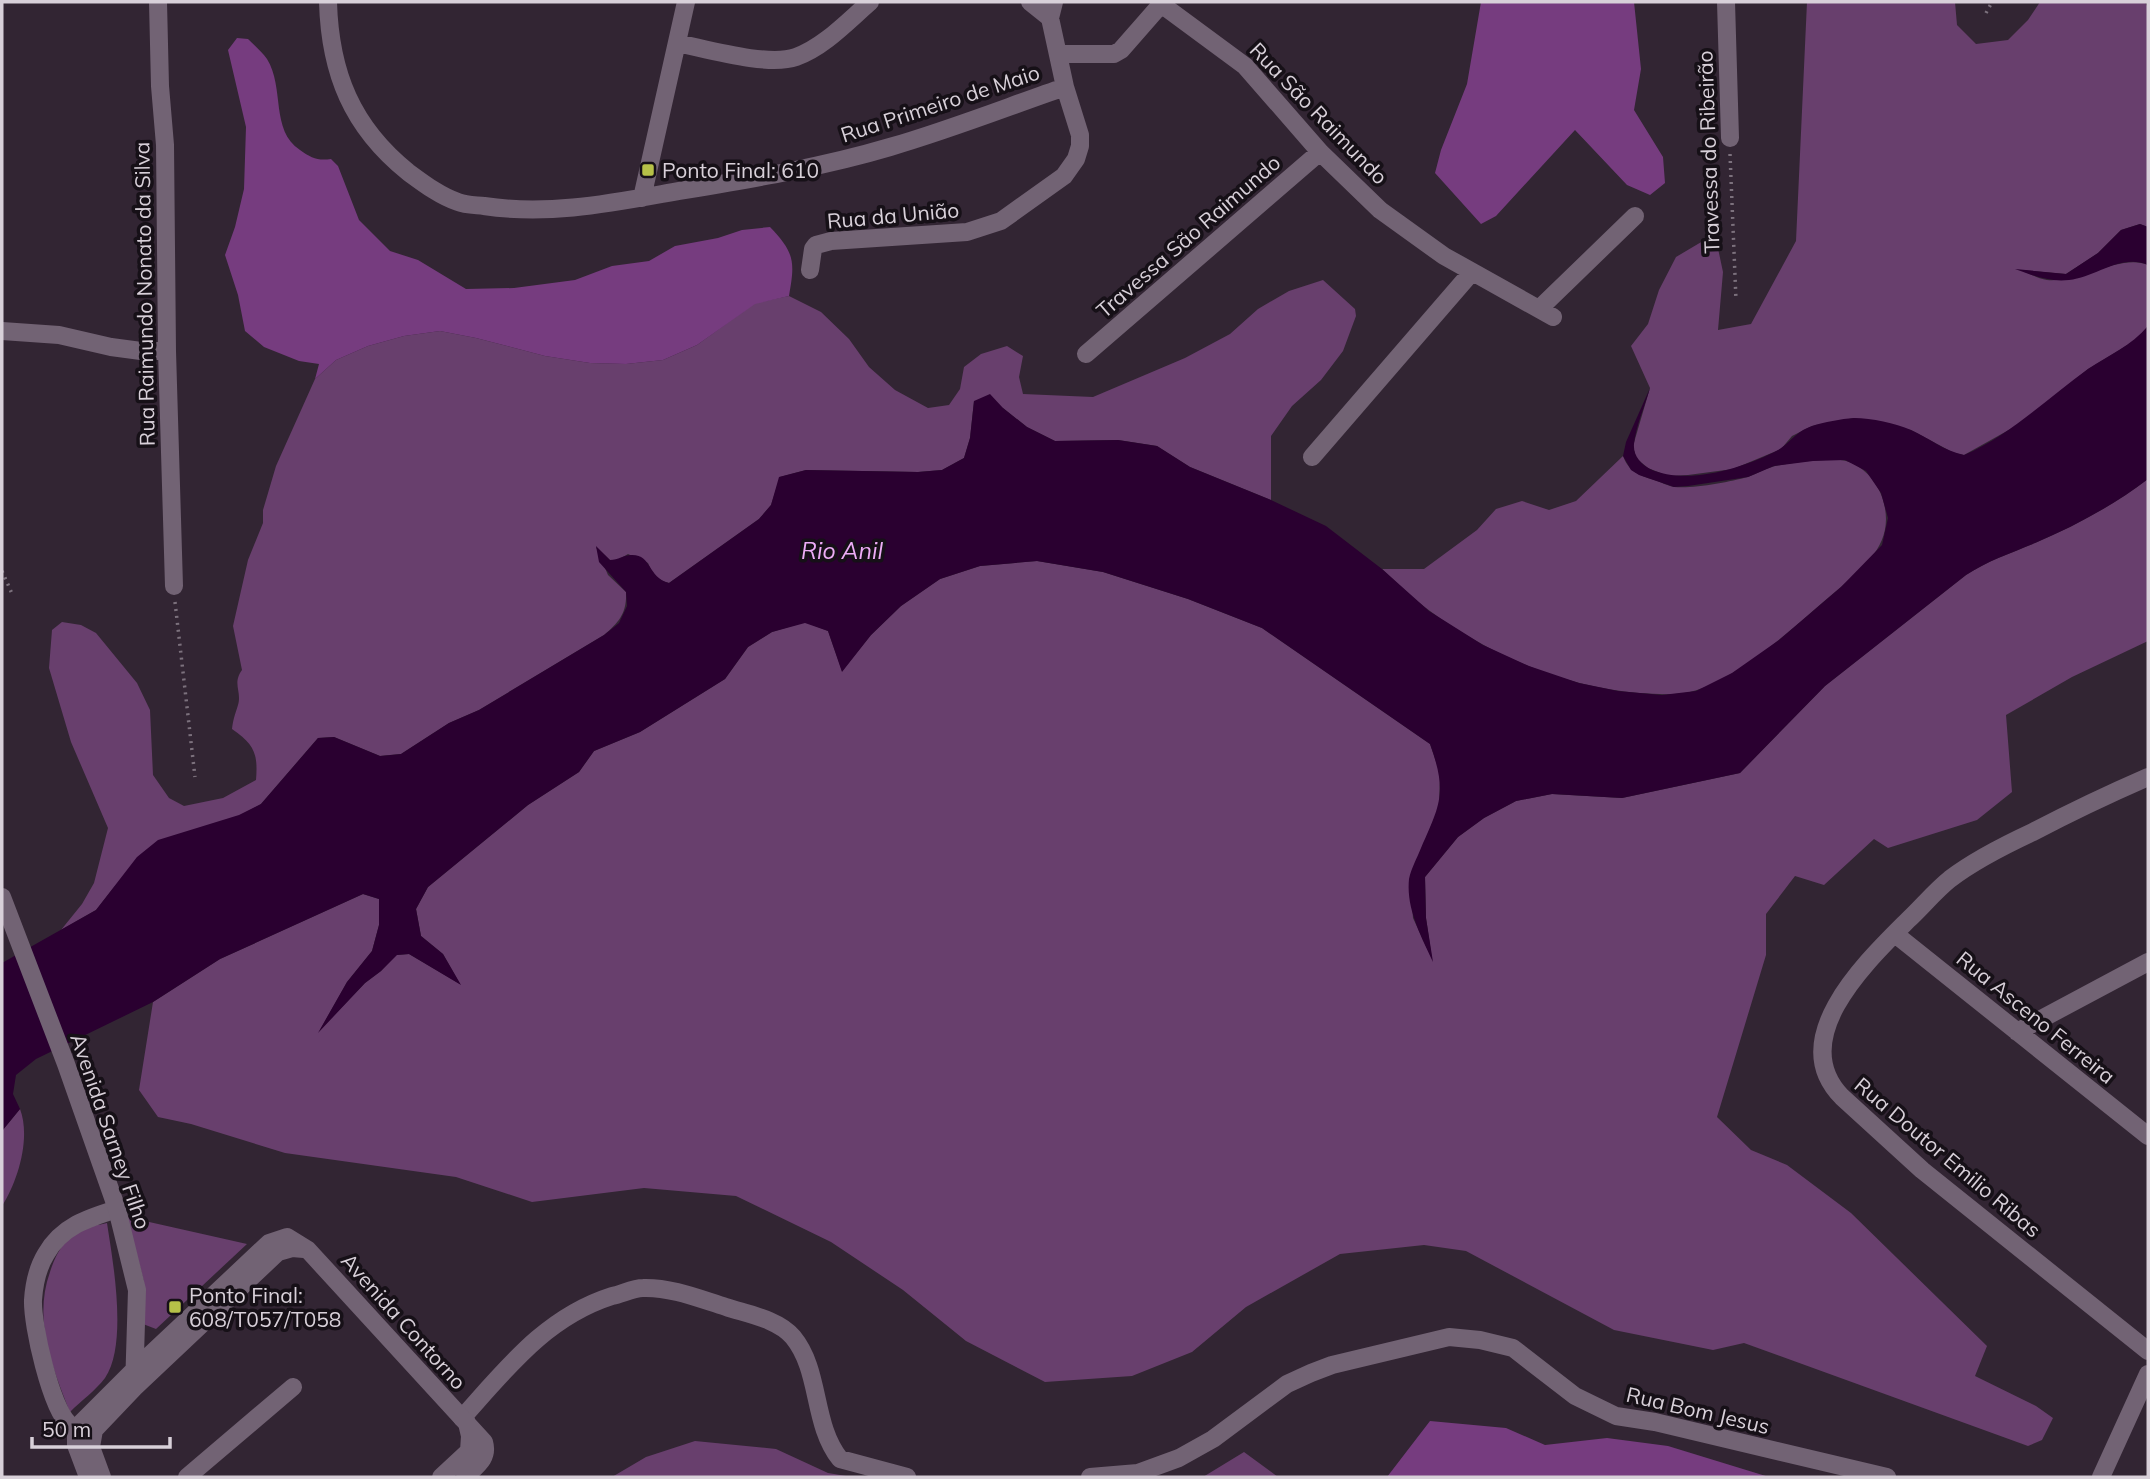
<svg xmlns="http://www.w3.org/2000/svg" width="2150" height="1479" font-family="Mulish,sans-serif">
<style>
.green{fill:#683f6d}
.forest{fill:#763c7f}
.water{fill:#2a0030}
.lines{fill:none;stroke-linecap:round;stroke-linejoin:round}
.path{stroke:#7c717d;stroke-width:3.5;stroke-dasharray:2 5;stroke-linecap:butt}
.minor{stroke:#726374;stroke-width:18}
.tertiary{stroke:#726374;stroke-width:18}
.poi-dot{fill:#b6c148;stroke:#161017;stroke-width:2.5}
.labels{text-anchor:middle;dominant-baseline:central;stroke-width:7;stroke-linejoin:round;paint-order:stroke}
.street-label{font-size:21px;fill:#d8d0d9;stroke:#161017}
.poi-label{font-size:21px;fill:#d8d0d9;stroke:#161017;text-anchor:start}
.water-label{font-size:23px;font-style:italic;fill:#edacf6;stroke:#161017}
</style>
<rect width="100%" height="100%" fill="#322533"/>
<path class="green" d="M 1807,2 L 1955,2 L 1957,25 L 1976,44 L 2008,40 L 2028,20 L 2040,2 L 2145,2 L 2148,8 L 2148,227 L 2140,224 L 2121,230 L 2098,253 L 2066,274 L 2021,270 C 2028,273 2039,279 2047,280 C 2078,283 2122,253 2148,265 L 2148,326 L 2136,340 L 2088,369 L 2023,422 L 1964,455 L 1954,453 L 1911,430 L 1854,418 L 1812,426 L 1792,436 L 1781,449 L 1733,469 L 1688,475 L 1668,476 L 1648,468 L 1636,458 L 1633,446 L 1650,388 L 1631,346 L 1648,324 L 1659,290 L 1676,257 L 1708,238 L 1716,239 L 1723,272 L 1718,330 L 1751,324 L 1796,241 Z
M 1323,280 L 1355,309 L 1356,316 L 1343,351 L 1321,380 L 1292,406 L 1271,436 L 1271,500 L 1190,467 L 1157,446 L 1118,440 L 1055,441 L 1027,427 L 1003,408 L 974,401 L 970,438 L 964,458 L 942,470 L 918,472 L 806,470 L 780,477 L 771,505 L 759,519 L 669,583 C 657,580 653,575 648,563 L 628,554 L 618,560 L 610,560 L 596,547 L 608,575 L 626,592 C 627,613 619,622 604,635 L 479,710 L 449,723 L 401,754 L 380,756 L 334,737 L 318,738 L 261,804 L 115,886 L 96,910 L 61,930 L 82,904 L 94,883 L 108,828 L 71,742 L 49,668 L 52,630 L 62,622 L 81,625 L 96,633 L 137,683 L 150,710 L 153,775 L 169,798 L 184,806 L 223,798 L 256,780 C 258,754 255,745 232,729 C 233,719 235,715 238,705 C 242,691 232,684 242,670 L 233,626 L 248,560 L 263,523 L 263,510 L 276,466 L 315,379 L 336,360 L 368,346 L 404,336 L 440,331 L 476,338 L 545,356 L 590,363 L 626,364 L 663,360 L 697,345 L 755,303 L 789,296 L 821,312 L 849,339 L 869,367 L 895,390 L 928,408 L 949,405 L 960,389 L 964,367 L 981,354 L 1007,346 L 1023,356 L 1019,377 L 1023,394 L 1093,397 L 1185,358 L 1230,334 L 1258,309 L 1289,291 Z
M 1623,456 C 1629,472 1639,475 1654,480 C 1661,482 1668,486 1674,487 C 1694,489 1729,482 1748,477 C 1756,474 1764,469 1772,467 C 1785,463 1834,457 1846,461 C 1862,465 1877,481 1882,497 C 1897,541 1867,565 1835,592 C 1796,625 1745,674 1697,690 C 1680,696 1658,694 1639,693 C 1564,687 1490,655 1430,611 C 1413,599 1397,583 1382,569 L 1424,569 L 1477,530 L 1496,509 L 1522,501 L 1549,510 L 1576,501 Z
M 2148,479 L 2148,641 L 2072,677 L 2006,715 L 2012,792 L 1977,820 L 1888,848 L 1874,839 L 1824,885 L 1795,876 L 1766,914 L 1766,955 L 1717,1117 L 1751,1150 L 1787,1165 L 1851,1213 L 1987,1346 L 1975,1376 L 2036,1406 L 2053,1418 L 2042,1440 L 2028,1446 L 1744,1343 L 1713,1350 L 1614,1330 L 1466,1251 L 1424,1245 L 1340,1254 L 1246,1307 L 1192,1352 L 1132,1376 L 1045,1382 L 966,1341 L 903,1290 L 831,1242 L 736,1196 L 644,1188 L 532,1202 L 456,1177 L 285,1153 L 191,1124 L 158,1117 L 139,1090 L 153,1002 L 220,959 L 363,894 L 379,899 L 379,925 L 372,951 L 347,982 L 320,1030 L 365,983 L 381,971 L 396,955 L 409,954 L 460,984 L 443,954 L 421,936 L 416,909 L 428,887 L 528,805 L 579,772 L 594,751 L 640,732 L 725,679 L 748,647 L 772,632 L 805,622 L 828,631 L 842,671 L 871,635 L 901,606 L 940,579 L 980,566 L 1037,561 L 1103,572 L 1188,599 L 1262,628 L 1430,744 L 1440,773 L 1439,807 L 1410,876 L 1413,918 L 1432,959 L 1426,918 L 1425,877 L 1458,837 L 1484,818 L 1516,801 L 1552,794 L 1622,798 L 1740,773 L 1825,686 L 1966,575 C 1987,561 2011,553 2035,543 C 2075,526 2114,505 2148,479 Z
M 20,1109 C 31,1138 18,1181 2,1206 L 2,1131 Z
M 127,1217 L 247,1244 L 156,1329 L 143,1324 L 144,1282 Z
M 107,1223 C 113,1262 128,1344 105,1378 C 96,1390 81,1401 70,1412 C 52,1367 33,1319 50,1272 C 56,1254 63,1240 81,1230 C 88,1226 99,1225 107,1223 Z
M 695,1441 L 776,1449 L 828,1473 L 852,1477 L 612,1477 L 646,1457 Z
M 1244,1452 L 1278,1477 L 1203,1477 Z"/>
<path class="forest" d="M 1481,2 L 1634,2 L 1641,69 L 1634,110 L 1663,157 L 1665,183 L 1650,195 L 1627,185 L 1575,130 L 1496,216 L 1481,224 L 1435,173 L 1441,150 L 1467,84 Z
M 237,38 L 248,39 C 254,45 262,52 267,59 C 285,88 270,130 300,150 C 311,158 318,161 331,159 L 338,166 L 359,220 L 390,251 L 418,260 L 466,289 L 514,288 L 575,280 L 612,266 L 649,261 L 675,246 L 718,238 L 742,230 L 770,227 C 795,253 795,262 789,296 L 755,304 L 697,345 L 663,360 L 626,364 L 590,363 L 545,356 L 476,338 L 440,331 L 404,336 L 368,346 L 336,360 L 315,379 L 319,364 L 299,361 L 264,347 L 245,331 L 238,295 L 225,255 L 235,227 L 244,189 L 246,127 L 228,50 Z
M 1430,1421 L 1506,1428 L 1545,1445 L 1607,1438 L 1668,1446 L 1769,1477 L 1387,1477 Z"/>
<path class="water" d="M 2140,224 L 2148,227 L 2148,265 C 2121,253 2096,277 2069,280 C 2049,282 2034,276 2015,269 L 2066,274 L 2098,253 L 2121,230 Z
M 2148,326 L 2148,479 C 2114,505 2075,526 2035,543 C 2011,553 1987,561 1966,575 L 1825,686 L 1740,773 L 1622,798 L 1552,794 L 1516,801 L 1484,818 L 1458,837 L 1425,877 L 1426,918 L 1433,962 C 1421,936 1406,909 1409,879 C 1411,869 1417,858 1421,848 C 1441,803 1447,792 1430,744 L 1262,628 L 1188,599 L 1103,572 L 1037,561 L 980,566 L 940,579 L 901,606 L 871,635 L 842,672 L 828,631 L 805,623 L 772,632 L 748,647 L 725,679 L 640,732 L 594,751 L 579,772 L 528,805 L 428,887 L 416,909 L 421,936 L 443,954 L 461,985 L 409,954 L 397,955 L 381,971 L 365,983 L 318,1033 L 347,982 L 372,951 L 379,925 L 379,899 L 363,894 L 220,959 L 153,1002 L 36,1059 L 16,1075 L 13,1094 L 20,1109 L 2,1131 L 2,963 L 96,910 L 137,857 L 158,840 L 239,815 L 261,804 L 318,738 L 334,737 L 380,756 L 401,754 L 449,723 L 479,710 L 604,635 L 619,623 L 627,606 L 626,592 L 599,562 L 596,546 L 610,560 C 618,560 624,555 631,555 C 652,554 647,577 669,583 L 759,519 L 771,505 L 779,477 L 806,470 L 918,472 L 942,470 L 964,458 L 970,438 L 974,401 L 990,394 L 1003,408 L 1027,427 L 1055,441 L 1118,440 L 1157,446 L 1190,467 L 1271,500 L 1326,526 L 1382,569 L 1429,611 L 1483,645 L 1529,666 L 1579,683 L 1618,691 L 1662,695 L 1696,691 L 1732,673 L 1779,640 L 1841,587 L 1882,545 L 1888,518 L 1881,493 L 1866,471 L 1845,460 L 1813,461 L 1774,466 L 1748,477 L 1688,486 L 1674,487 L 1639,475 L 1631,470 L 1623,456 L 1626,442 L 1650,388 C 1645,406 1636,426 1634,444 C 1633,456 1641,464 1650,469 C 1687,486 1744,468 1778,450 C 1790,443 1795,432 1812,426 C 1824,422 1841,419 1854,418 C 1872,418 1895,423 1911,430 C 1929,438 1944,451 1964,455 C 2011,435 2046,399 2088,369 C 2109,355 2131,346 2148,326 Z"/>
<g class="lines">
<path class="path" d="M 1986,13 L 1992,2
M 1730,154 L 1736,300
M 2,571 L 13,596
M 175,602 L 195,777"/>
<path class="minor" d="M 158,2 L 160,86 L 165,145 L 167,351 L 174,586
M 328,2 C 330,73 352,127 408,172 C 423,183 440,196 458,202 C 465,205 475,205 484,206 C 544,215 602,205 662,194 C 738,181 816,169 890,147 C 949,130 1007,107 1065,87
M 1030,2 L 1050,18
M 1726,2 L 1730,138
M 1161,4 L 1245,66 L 1320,152 L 1380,210 L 1444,256 L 1553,317
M 677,43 C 707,49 768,67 796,57 C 824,47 848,21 870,2
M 1059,54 L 1114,54 L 1121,50 L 1163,2
M 642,198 L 686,2
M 810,270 L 813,249 L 816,245 L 831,241 L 967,232 L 1001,221 L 1064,176 L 1076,159 L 1080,146 L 1080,135 L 1065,87 L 1050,18 L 1054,2
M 1539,309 L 1635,216
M 2,331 L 59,335 L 111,347 L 141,351 L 167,351
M 1086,354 L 1320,152
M 1312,457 L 1471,273
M 2148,777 C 2109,794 2071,812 2033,832 C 2005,845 1975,860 1950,879 C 1935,891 1922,907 1908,920 C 1866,962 1785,1039 1842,1097 L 1922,1170 L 2148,1351
M 1895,934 L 2148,1136
M 2017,1032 L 2148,962
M 462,1418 C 507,1368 546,1317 612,1296 C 622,1294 633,1288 643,1288 C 671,1287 700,1299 726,1307 C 747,1314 778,1319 793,1337 C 821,1371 812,1424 840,1459 L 907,1477
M 89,1430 C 81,1429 74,1429 69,1424 C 51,1408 32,1325 33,1300 C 34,1285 38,1267 46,1254 C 62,1226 88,1218 117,1209
M 187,1477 L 293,1387
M 1090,1477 L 1138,1473 L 1179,1458 L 1213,1439 L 1287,1384 L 1311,1373 L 1332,1365 L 1449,1337 L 1480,1340 L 1513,1348 L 1575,1396 L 1616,1416 L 1655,1422 L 1887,1477
M 2101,1477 L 2148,1374"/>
<path class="tertiary" d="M 2,897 L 66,1064 L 117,1209 L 137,1290 L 134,1388
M 88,1477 L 76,1445 L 76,1428 L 135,1369 L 269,1243 L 287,1237 L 308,1250 L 484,1442 C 489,1459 476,1466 465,1477
M 102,1477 L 91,1447 L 94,1430 L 134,1388 L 278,1252 L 292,1248 L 304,1249
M 441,1477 L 469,1451 L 470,1436 L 467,1423"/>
</g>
<g class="poi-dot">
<rect x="641" y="163" width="14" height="14" rx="3.5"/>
<rect x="168" y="1300" width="14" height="14" rx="3.5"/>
</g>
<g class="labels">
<g class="street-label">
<text transform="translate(940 103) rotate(-18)">Rua Primeiro de Maio</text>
<text transform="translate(1319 113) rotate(46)">Rua São Raimundo</text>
<text transform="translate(1708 152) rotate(-92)">Travessa do Ribeirão</text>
<text transform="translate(893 215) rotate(-5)">Rua da União</text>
<text transform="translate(1188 236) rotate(-41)">Travessa São Raimundo</text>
<text transform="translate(144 294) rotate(-91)">Rua Raimundo Nonato da Silva</text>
<text transform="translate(2036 1017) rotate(39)">Rua Asceno Ferreira</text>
<text transform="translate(111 1131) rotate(71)">Avenida Sarney Filho</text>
<text transform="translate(1948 1157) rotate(40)">Rua Doutor Emilio Ribas</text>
<text transform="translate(404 1321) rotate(48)">Avenida Contorno</text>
<text transform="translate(1698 1410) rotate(13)">Rua Bom Jesus</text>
</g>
<g class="poi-label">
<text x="662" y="170">Ponto Final: 610</text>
<text x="189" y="1295">Ponto Final:<tspan x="189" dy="24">608/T057/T058</tspan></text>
</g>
<g class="water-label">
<text x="842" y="550">Rio Anil</text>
</g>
</g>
<rect width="2150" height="1479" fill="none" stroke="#d8d0d9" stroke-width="7"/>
<path d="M32 1437v10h138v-10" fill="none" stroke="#d8d0d9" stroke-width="3.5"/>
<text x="42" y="1437" font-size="21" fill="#d8d0d9" stroke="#161017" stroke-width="5" paint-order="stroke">50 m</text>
</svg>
